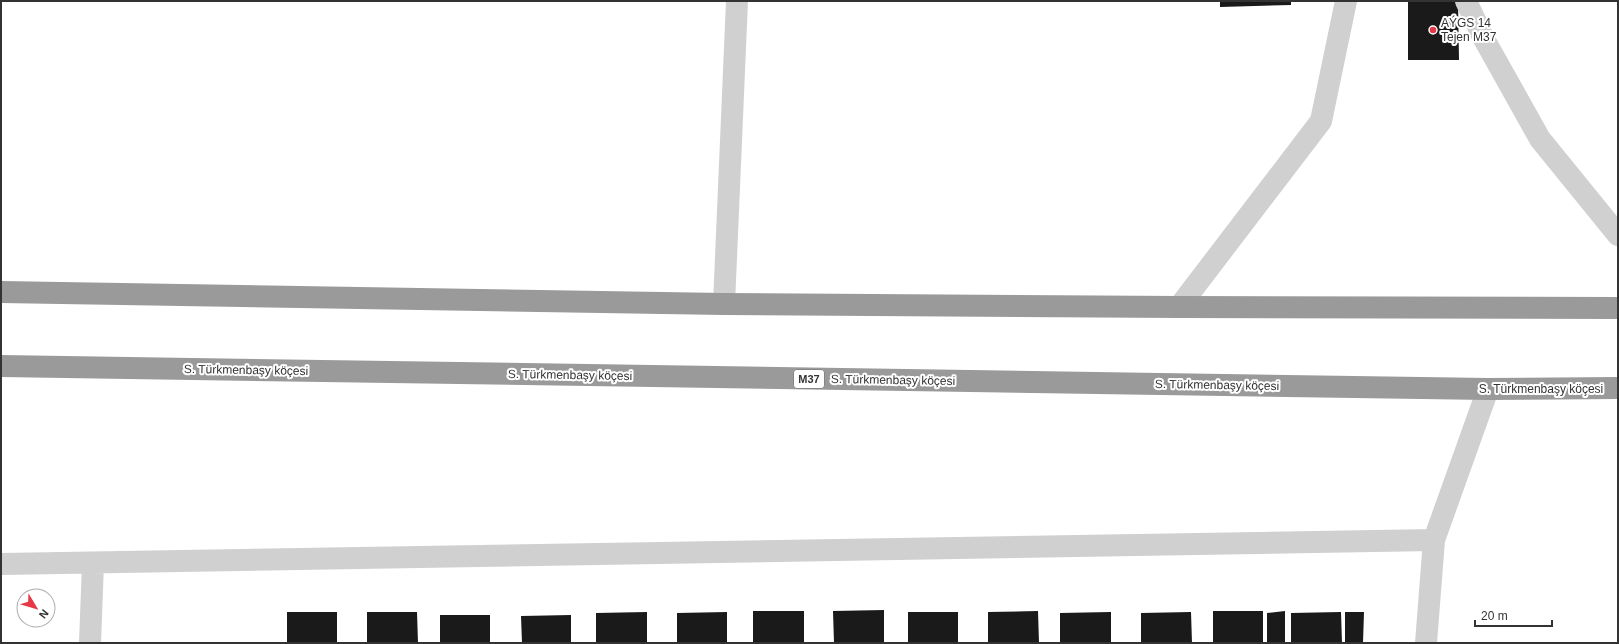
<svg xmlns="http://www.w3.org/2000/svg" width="1619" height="644" font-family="Helvetica,sans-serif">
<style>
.building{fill:#1a1a1a}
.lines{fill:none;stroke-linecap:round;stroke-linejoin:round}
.minor{stroke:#d0d0d0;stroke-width:22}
.highway{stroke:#9a9a9a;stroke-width:22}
.poi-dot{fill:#e63946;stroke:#fff;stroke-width:1.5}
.labels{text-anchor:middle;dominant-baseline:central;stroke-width:4;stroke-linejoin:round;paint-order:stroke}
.shield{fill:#fff;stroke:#707070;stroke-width:1}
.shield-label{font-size:11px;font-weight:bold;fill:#333}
.poi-label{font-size:12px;fill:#333;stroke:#fff;text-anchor:start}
.street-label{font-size:12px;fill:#333;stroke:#fff}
</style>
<rect width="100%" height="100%" fill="#fff"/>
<path class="building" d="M 1220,1 L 1291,1 L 1291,5 L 1220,7 Z
M 1408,1 L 1458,1 L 1459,60 L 1408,60 Z
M 884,610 L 884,643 L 834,643 L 833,611 Z
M 753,611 L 804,611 L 804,643 L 753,643 Z
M 1038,611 L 1039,643 L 988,643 L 988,612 Z
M 1213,611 L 1263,611 L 1263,643 L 1213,643 Z
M 1285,611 L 1285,643 L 1267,643 L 1267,613 Z
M 287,612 L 337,612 L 337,643 L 287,643 Z
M 367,612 L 417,612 L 418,643 L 367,643 Z
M 647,612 L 647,643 L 596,643 L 596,613 Z
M 727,612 L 727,643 L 677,643 L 677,613 Z
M 908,612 L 958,612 L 958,643 L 908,643 Z
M 1111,612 L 1111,643 L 1060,643 L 1060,613 Z
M 1191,612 L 1192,643 L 1141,643 L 1141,613 Z
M 1341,612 L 1342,643 L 1291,643 L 1291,613 Z
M 1345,612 L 1364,612 L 1363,643 L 1345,643 Z
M 440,615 L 490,615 L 490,643 L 440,643 Z
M 571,615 L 571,643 L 522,643 L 521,616 Z"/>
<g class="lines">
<path class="minor" d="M 1466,1 L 1484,39 L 1540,139 L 1618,235
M 724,304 L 737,1
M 1179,307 L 1321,121 L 1346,1
M 1,564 L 1434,540
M 90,643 L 93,563
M 1426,643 L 1434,540 L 1488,389"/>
<path class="highway" d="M 1,292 L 724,304 L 1179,307 L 1618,308
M 1,366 L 1488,389 L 1618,388"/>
</g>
<circle class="poi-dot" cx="1433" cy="30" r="4"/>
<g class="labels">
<rect class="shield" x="794" y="370" width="30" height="18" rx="3"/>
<g class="shield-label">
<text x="809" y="379">M37</text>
</g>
<g class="poi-label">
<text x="1441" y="23">AÝGS 14<tspan x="1441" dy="14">Tejen M37</tspan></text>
</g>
<g class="street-label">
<text transform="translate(246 370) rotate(1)">S. Türkmenbaşy köçesi</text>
<text transform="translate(570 375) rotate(1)">S. Türkmenbaşy köçesi</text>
<text transform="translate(893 380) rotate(1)">S. Türkmenbaşy köçesi</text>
<text transform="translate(1217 385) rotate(1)">S. Türkmenbaşy köçesi</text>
<text x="1541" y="389">S. Türkmenbaşy köçesi</text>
</g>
</g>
<rect width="1619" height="644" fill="none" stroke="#333333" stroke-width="4"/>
<g transform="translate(36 608) rotate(128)"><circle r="19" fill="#ffffff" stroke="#adadad"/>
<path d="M0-3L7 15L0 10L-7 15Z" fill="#e63946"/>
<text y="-6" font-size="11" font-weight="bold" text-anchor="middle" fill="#333333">N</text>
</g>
<path d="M1475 620v6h77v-6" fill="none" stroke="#333333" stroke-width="2"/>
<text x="1481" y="620" font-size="12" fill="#333333" stroke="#ffffff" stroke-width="3" paint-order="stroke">20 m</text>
</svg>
